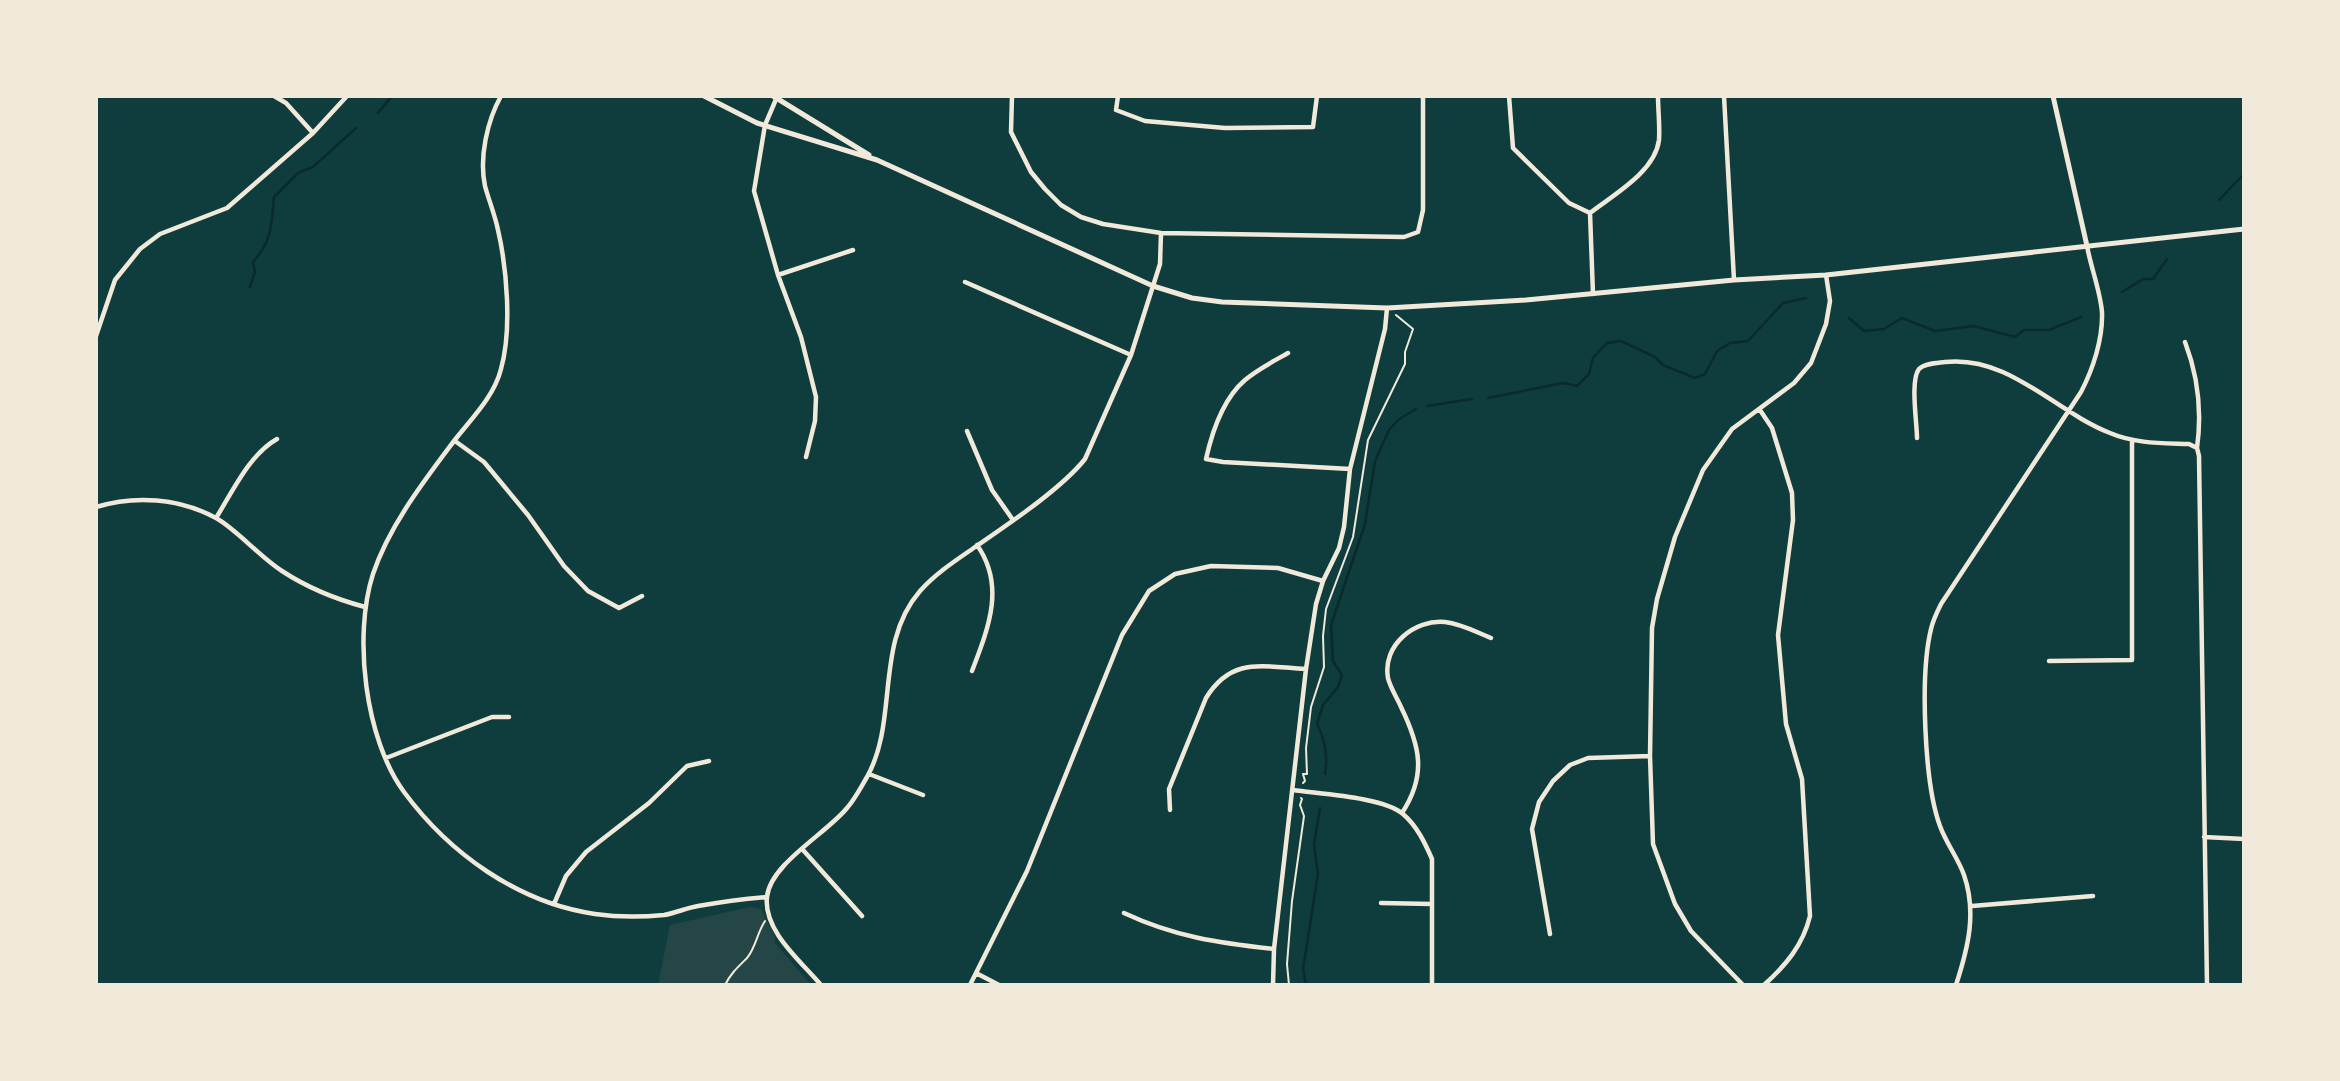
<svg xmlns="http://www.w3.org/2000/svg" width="2340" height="1081" font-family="'Work Sans',sans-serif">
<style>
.green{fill:#244646}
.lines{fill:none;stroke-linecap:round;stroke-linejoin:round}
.stream{stroke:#0a2a2b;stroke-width:2.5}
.path{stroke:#f1e9da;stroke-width:2}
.minor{stroke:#f1e9da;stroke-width:4.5}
.tertiary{stroke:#f1e9da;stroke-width:5}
</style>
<rect width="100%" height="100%" fill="#0f3d3e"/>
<path class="green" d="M 750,907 L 761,909 L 775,937 L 775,943 L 811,985 L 658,985 L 670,925 Z"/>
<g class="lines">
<path class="stream" d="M 378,113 L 392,96
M 2219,200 L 2244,174
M 250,287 L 255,272 L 253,262 C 273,239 271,225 274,197 L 298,173 L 313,167 L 356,128
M 2122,292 L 2143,279 L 2153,279 L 2167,259
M 1849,318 L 1864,331 L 1884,329 L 1902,318 L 1935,331 L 1974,326 L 2015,337 L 2024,330 L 2049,330 L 2081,317
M 1488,398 L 1563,383 L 1577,386 L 1589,374 L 1593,358 L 1607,343 L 1621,341 L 1655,357 L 1663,365 L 1695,378 L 1705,374 L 1717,351 L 1730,343 L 1748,341 L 1783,303 L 1806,298
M 1427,406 L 1472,399
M 1325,774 C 1328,756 1326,741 1317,724 L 1323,705 L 1338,687 L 1342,675 L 1333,661 L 1331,625 L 1365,524 L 1375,461 L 1389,430 L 1399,419 L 1416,409
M 1306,985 L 1303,969 L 1318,874 L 1314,844 L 1320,808"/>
<path class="path" d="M 1303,783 L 1305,781 L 1303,774 L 1307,774 L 1306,748 L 1311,707 L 1324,667 L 1323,636 L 1326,609 L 1353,537 L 1368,440 L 1405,364 L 1405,352 L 1413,329 L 1396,315
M 725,985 C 731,973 738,967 747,958 C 756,947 757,933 765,921
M 1289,985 L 1287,964 L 1292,901 L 1304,816 L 1300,805 L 1302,799 L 1301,798"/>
<path class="minor" d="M 274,96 L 286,103 L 313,133
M 501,96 C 487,121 479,158 485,186 C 489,201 495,215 498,230 C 507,269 512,330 501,369 C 494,397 471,419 454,441 C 424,481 389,526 373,574 C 353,636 365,739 404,792 C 449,853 518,903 595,914 C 616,917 643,917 664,915 C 676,913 686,908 698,906 C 721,902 743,899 767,897
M 1012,96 L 1011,132 L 1031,172 L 1045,189 L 1061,205 L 1081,217 L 1103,224 L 1161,233 L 1404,237 L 1418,232 L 1423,210 L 1423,96
M 1118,96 L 1116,110 L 1145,121 L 1225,128 L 1313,127 L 1317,96
M 1509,96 L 1513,148 L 1569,203 L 1590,213
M 1724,96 L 1734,280
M 777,97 L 765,125 L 754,191 L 778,275 L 801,337 L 816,397 L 815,421 L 806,457
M 1590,213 C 1613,195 1655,172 1659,140 C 1660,126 1658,110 1658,96
M 1590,213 L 1593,294
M 778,275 L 853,250
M 965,282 L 1131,355
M 96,336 L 115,280 L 140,249 L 160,234 L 227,208 L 313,133 L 347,96
M 2185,342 C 2198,376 2202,412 2197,448
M 1288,353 C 1274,361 1258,369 1245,380 C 1224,398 1212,432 1206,459 L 1223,462 L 1350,469
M 1760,410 L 1772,428 L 1792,493 L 1793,520 L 1778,635 L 1786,724 L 1802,779 L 1810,916 C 1803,945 1786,965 1764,985
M 967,431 L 992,490 L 1013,520
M 1917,438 C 1917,423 1910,380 1919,369 C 1925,363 1937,363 1945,362 C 2009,355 2054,411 2110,433 C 2136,444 2162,443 2189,444 L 2197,448 L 2199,456 L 2207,985
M 455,441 L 484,462 L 528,515 L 564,566 L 588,591 L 619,608 L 642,596
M 96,507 C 135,495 179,498 216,518 C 236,529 260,557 282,571 C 308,588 335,599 365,607
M 216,518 C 233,491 249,455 277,439
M 2049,661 L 2132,660 L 2132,441
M 972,671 C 988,629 1006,586 977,545
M 386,758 L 492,717 L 509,717
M 869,774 L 923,795
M 1293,790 C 1320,794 1383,797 1403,814 C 1417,826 1425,843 1432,859 L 1432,985
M 1170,810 L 1169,789 L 1206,698 C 1232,656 1263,667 1306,669
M 1402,813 C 1427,775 1420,746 1401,707 C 1397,698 1390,687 1388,678 C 1382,645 1415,619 1445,622 C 1462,624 1476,632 1491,638
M 2204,837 L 2244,839
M 803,850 L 862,916
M 1381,903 L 1432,904
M 554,904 L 566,876 L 586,852 L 649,803 L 687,766 L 709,761
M 1972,906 L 2093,896
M 1124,913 C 1175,937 1219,943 1274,949
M 1550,934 L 1532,829 L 1539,802 L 1553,781 L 1570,765 L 1588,758 L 1650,756
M 976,973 L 999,985
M 821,985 C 802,962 763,931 767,897 C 770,864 827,833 847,808 C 855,799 861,787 867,777 C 899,720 874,644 920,591 C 937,572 958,559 978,545 C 1010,523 1062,488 1085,459 L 1131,355 L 1160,264 L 1161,233
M 970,985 L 1027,871 L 1122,635 L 1149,591 L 1175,574 L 1211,566 L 1278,568 L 1323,581
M 1273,985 L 1274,949 L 1306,669 L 1316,604 L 1323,581 L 1339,548 L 1344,527 L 1350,469 L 1385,329 L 1387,308
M 1743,985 L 1691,931 L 1675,904 L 1653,844 L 1650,756 L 1652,628 L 1657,599 L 1675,537 L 1703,470 L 1732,429 L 1794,383 L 1811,363 L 1826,324 L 1830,301 L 1826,275
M 1956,985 C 1968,948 1977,913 1964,875 C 1958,858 1946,843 1940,826 C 1924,783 1920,674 1931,629 C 1933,620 1937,612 1941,604 L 2081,392 C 2093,369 2103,339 2102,312 C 2100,290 2091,268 2087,246"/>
<path class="tertiary" d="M 704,96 L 757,123 L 877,160 L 1153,286 L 1192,298 L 1222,302 L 1387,308 L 1526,300 L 1734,280 L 1826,275 L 2244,229
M 773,96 L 869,155
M 2053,96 L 2087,246"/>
</g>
<rect width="2340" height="1081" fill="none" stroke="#f1e9da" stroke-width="196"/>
</svg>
